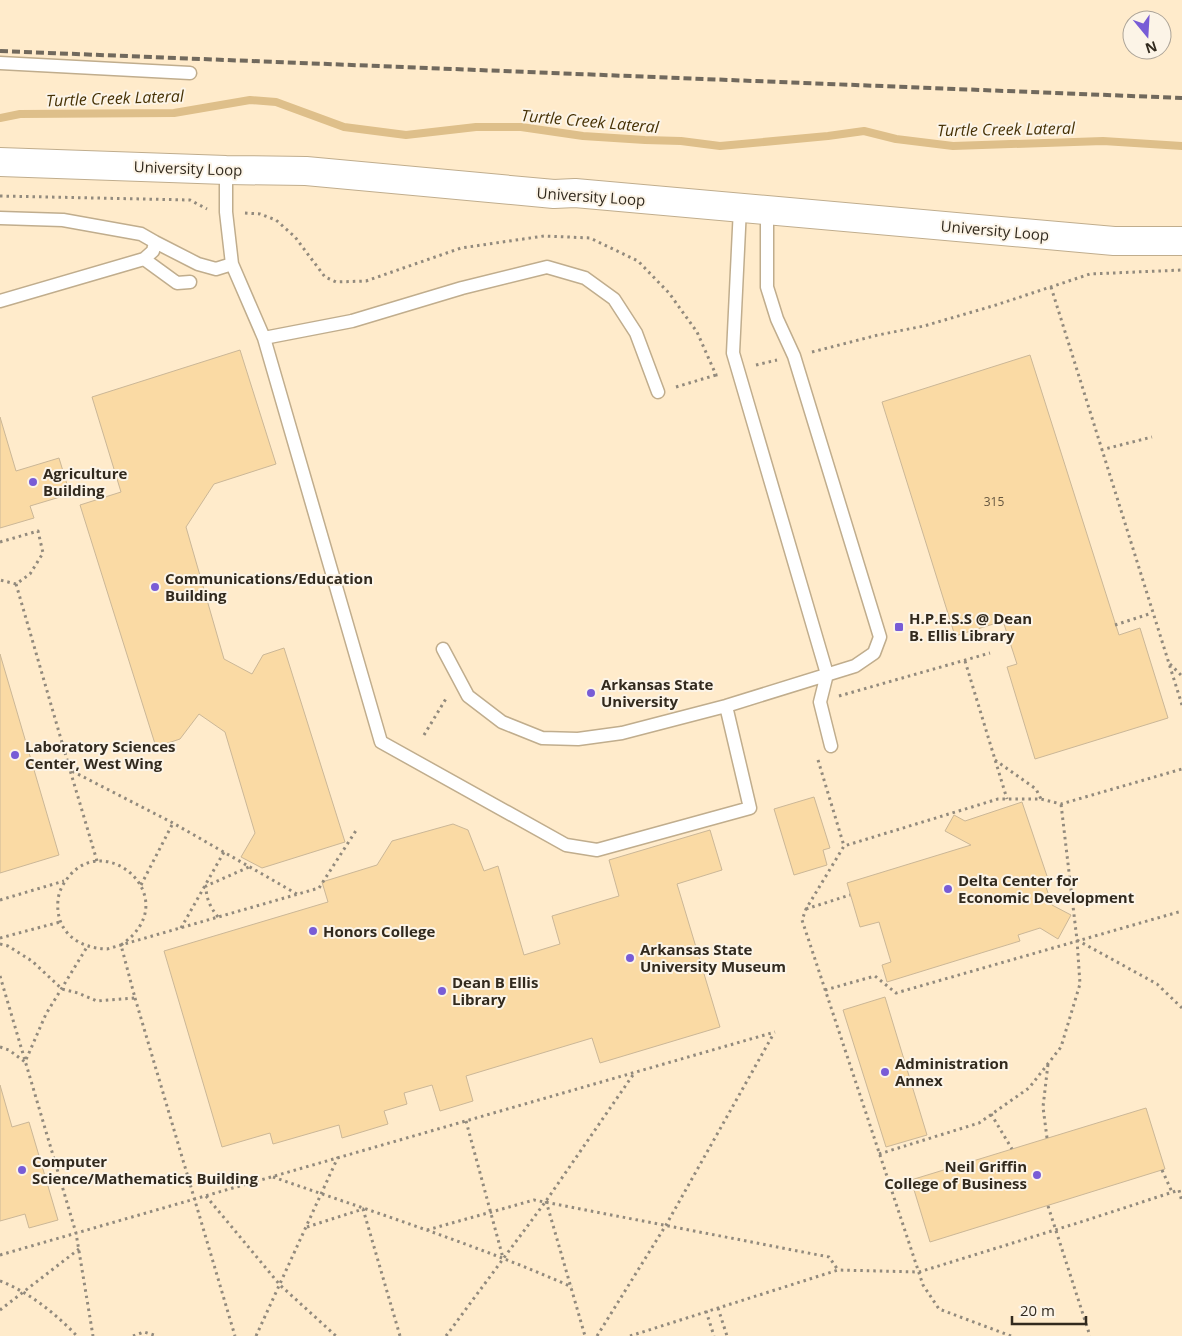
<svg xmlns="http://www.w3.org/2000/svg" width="1182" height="1336" font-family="'Open Sans',sans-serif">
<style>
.built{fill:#ffebcb;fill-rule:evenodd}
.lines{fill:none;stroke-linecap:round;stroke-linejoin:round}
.stream{stroke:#debf8a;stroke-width:8}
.building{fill:#fadaa4;stroke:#cbb797}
.lane-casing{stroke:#c0ad8d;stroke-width:15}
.secondary-casing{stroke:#c0ad8d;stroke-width:30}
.path{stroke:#928a7d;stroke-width:3;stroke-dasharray:2.5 4;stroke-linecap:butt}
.lane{stroke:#fff;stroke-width:12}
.secondary{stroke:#fff;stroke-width:28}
.rail{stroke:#71695d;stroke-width:4;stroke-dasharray:8 4;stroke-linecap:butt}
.poi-dot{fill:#785cd6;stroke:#fcf4e7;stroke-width:2}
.labels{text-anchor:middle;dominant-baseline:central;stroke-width:4;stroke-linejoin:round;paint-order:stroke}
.number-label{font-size:12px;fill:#645640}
.street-label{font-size:15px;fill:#322a1e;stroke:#fcf4e7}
.poi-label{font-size:15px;font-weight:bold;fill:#322a1e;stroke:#fcf4e7;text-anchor:start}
.water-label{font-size:16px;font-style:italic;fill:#463104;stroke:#fcf4e7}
</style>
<rect width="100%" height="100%" fill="#fcf4e7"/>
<path class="built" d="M 0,0 L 1182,0 L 1182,1336 L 0,1336 ZM 1132,20 L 1162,20 L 1162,50 L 1132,50 Z"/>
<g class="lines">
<path class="stream" d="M 0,118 L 20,114 L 174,113 L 250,100 L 276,102 L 344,127 L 406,135 L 476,127 L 521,127 L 583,136 L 645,140 L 681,141 L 720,146 L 828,136 L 864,131 L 896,139 L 953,146 L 1103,141 L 1182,146"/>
</g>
<path class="building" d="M 240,350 L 276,464 L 214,484 L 186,527 L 224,659 L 252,674 L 263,655 L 284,648 L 345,842 L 262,868 L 241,857 L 255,833 L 225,732 L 199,714 L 180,739 L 156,747 L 80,505 L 121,492 L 92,397 Z
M 1030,355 L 1119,635 L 1140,628 L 1168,718 L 1035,759 L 1007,667 L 1017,664 L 1003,621 L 955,636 L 882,402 Z
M 0,417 L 16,471 L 59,458 L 70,494 L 30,506 L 34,518 L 0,528 Z
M 0,654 L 59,855 L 0,873 Z
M 814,797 L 830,848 L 823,850 L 827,865 L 794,875 L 774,809 Z
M 1022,802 L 1049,882 L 1045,884 L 1052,905 L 1071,915 L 1058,939 L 1040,928 L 1018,935 L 1020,941 L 887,982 L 882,965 L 891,962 L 879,922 L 860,927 L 847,883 L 971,845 L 945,831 L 954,815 L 965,821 Z
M 453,824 L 468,830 L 484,871 L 498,866 L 524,955 L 560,944 L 552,916 L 619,896 L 609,860 L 710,830 L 722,870 L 677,884 L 720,1027 L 600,1063 L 592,1038 L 466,1076 L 473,1101 L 440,1111 L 432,1085 L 404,1093 L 407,1104 L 384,1111 L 388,1124 L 342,1138 L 339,1125 L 273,1144 L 270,1133 L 222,1147 L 164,951 L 328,902 L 322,882 L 377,865 L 392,841 Z
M 885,997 L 927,1135 L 886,1147 L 843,1010 Z
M 0,1085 L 12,1127 L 29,1122 L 58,1220 L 29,1228 L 25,1214 L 0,1221 Z
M 1146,1108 L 1165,1169 L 930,1242 L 911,1180 Z"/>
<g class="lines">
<g class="lane-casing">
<path id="lane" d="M 0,63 L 190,73
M 226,170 L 226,212 L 232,264 L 264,338 L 381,742 L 566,845 L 597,850 L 750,808 L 726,706
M 740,208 L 733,353 L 827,674 L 820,702 L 831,746
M 0,218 L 63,220 L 141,234 L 155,242 L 198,264 L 216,269 L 232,264
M 144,259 L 177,283 L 190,282
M 0,301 L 144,259 L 153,251 L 155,242
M 264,338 L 352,321 L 462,288 L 547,267 L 585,278 L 614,299 L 636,333 L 658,392
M 443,649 L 468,696 L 502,722 L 542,738 L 578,739 L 622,733 L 726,706 L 855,666 L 874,653 L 880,637 L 794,356 L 777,319 L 767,287 L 767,211"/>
</g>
<g class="secondary-casing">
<path id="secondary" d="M 0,162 L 226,170 L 306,171 L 554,194 L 575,193 L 1114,241 L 1182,241"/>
</g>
<path class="path" d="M 0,196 L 190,200 L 207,209
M 245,213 L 260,214 L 276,220 L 295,237 L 325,277 L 336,282 L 366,281 L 461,248 L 544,236 L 590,238 L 638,261 L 669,293 L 697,332 L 716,375 L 721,374
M 1051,287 L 1182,705
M 812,352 L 878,335 L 924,326 L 996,305 L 1090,274 L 1182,270
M 756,365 L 777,360
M 676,387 L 716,375
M 1101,450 L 1152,437
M 0,542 L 38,531 L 43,553 L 30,574 L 16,584 L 0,580
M 16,584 L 70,770
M 1115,625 L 1152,613
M 965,661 L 1007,799
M 1170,664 L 1182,676
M 839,696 L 990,653
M 424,735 L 447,697
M 818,760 L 844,846
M 995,760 L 1036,789 L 1041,799
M 97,861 L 70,770 L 173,823 L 297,894
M 141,885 L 173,823
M 0,900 L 64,881
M 806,909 L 850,895
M 218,917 C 210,907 206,898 206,886 L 249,867
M 181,928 L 224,852
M 0,938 L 60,922
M 1077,940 L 1157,984 L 1182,1008
M 0,944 L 8,946 L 32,961 L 62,989 L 78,993 L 97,1001 L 135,998 L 121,945
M 121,945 C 185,901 110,832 71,874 C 64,882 59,890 58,900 C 55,932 78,948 107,949 L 319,888 L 357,829
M 0,976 L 76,1233 L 93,1336
M 825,990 L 875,976 L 896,993 L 1182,911
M 135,998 L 235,1336
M 0,1047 L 9,1050 L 25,1062 L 46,1014 L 87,947
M 991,1114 L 1012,1149
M 466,1121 L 503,1258
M 1047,1138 L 1043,1107 L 1048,1064
M 879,1154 L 979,1123 L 1029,1088 L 1061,1047 L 1080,984 L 1077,940 L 1061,804
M 1162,1170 L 1172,1192
M 273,1177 C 373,1212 475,1244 572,1287
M 206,1196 L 280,1285 L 336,1336
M 546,1201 L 585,1336
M 1048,1206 L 1090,1336
M 307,1227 L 363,1209 L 400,1336
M 427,1230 L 534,1200 L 829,1257 L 838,1270
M 0,1255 L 775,1032
M 0,1281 C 29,1292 56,1314 77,1336
M 718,1308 L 727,1336
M 0,1310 L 79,1249
M 706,1311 L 714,1336
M 133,1336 L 144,1332 L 157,1336
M 256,1336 L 338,1157
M 446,1336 L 546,1201 L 635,1072
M 597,1336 L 666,1225 L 774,1033
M 630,1336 L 838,1270 L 919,1272 L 1084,1221 L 1179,1190 L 1182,1202
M 1011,1336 L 939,1309 L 923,1285 L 802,920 L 806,909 L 844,846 L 998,799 L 1041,799 L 1061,804 L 1182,769"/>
<use href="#lane" class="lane"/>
<use href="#secondary" class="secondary"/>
<path class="rail" d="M 0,51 L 1182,98"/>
</g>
<g class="poi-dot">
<circle cx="33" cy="482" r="5"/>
<circle cx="155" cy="587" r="5"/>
<rect x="894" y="622" width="10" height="10" rx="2.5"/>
<circle cx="591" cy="693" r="5"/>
<circle cx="15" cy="755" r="5"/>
<circle cx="948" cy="889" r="5"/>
<circle cx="313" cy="931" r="5"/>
<circle cx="630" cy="958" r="5"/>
<circle cx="442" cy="991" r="5"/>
<circle cx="885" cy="1072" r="5"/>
<circle cx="22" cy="1170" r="5"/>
<circle cx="1037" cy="1175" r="5"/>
</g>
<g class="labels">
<g class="number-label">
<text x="994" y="501">315</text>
</g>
<g class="street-label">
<text transform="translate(188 168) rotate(2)">University Loop</text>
<text transform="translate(591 196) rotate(4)">University Loop</text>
<text transform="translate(995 230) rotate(5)">University Loop</text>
</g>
<g class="poi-label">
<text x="43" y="473">Agriculture<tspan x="43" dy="17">Building</tspan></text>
<text x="165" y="578">Communications/Education<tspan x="165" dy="17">Building</tspan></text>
<text x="909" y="618">H.P.E.S.S @ Dean<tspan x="909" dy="17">B. Ellis Library</tspan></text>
<text x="601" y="684">Arkansas State<tspan x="601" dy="17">University</tspan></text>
<text x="25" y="746">Laboratory Sciences<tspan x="25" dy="17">Center, West Wing</tspan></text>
<text x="958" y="880">Delta Center for<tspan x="958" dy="17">Economic Development</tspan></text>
<text x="323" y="931">Honors College</text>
<text x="640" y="949">Arkansas State<tspan x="640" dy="17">University Museum</tspan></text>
<text x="452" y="982">Dean B Ellis<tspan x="452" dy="17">Library</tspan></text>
<text x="895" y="1063">Administration<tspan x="895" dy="17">Annex</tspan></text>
<text x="32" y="1161">Computer<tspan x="32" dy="17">Science/Mathematics Building</tspan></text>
<text x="1027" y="1166" text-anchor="end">Neil Griffin<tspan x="1027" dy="17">College of Business</tspan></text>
</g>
<g class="water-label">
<text transform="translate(115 98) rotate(-2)">Turtle Creek Lateral</text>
<text transform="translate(590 121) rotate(5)">Turtle Creek Lateral</text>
<text transform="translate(1006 129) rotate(-1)">Turtle Creek Lateral</text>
</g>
</g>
<g transform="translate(1147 35) rotate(162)"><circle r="24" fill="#fcf4e7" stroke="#aba397"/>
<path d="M0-4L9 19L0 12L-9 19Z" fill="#785cd6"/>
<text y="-8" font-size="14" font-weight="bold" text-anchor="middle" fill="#322a1e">N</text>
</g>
<path d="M1012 1316v8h74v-8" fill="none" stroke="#322a1e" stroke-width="2.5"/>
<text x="1020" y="1316" font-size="15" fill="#322a1e" stroke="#fcf4e7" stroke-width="4" paint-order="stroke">20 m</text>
</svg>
